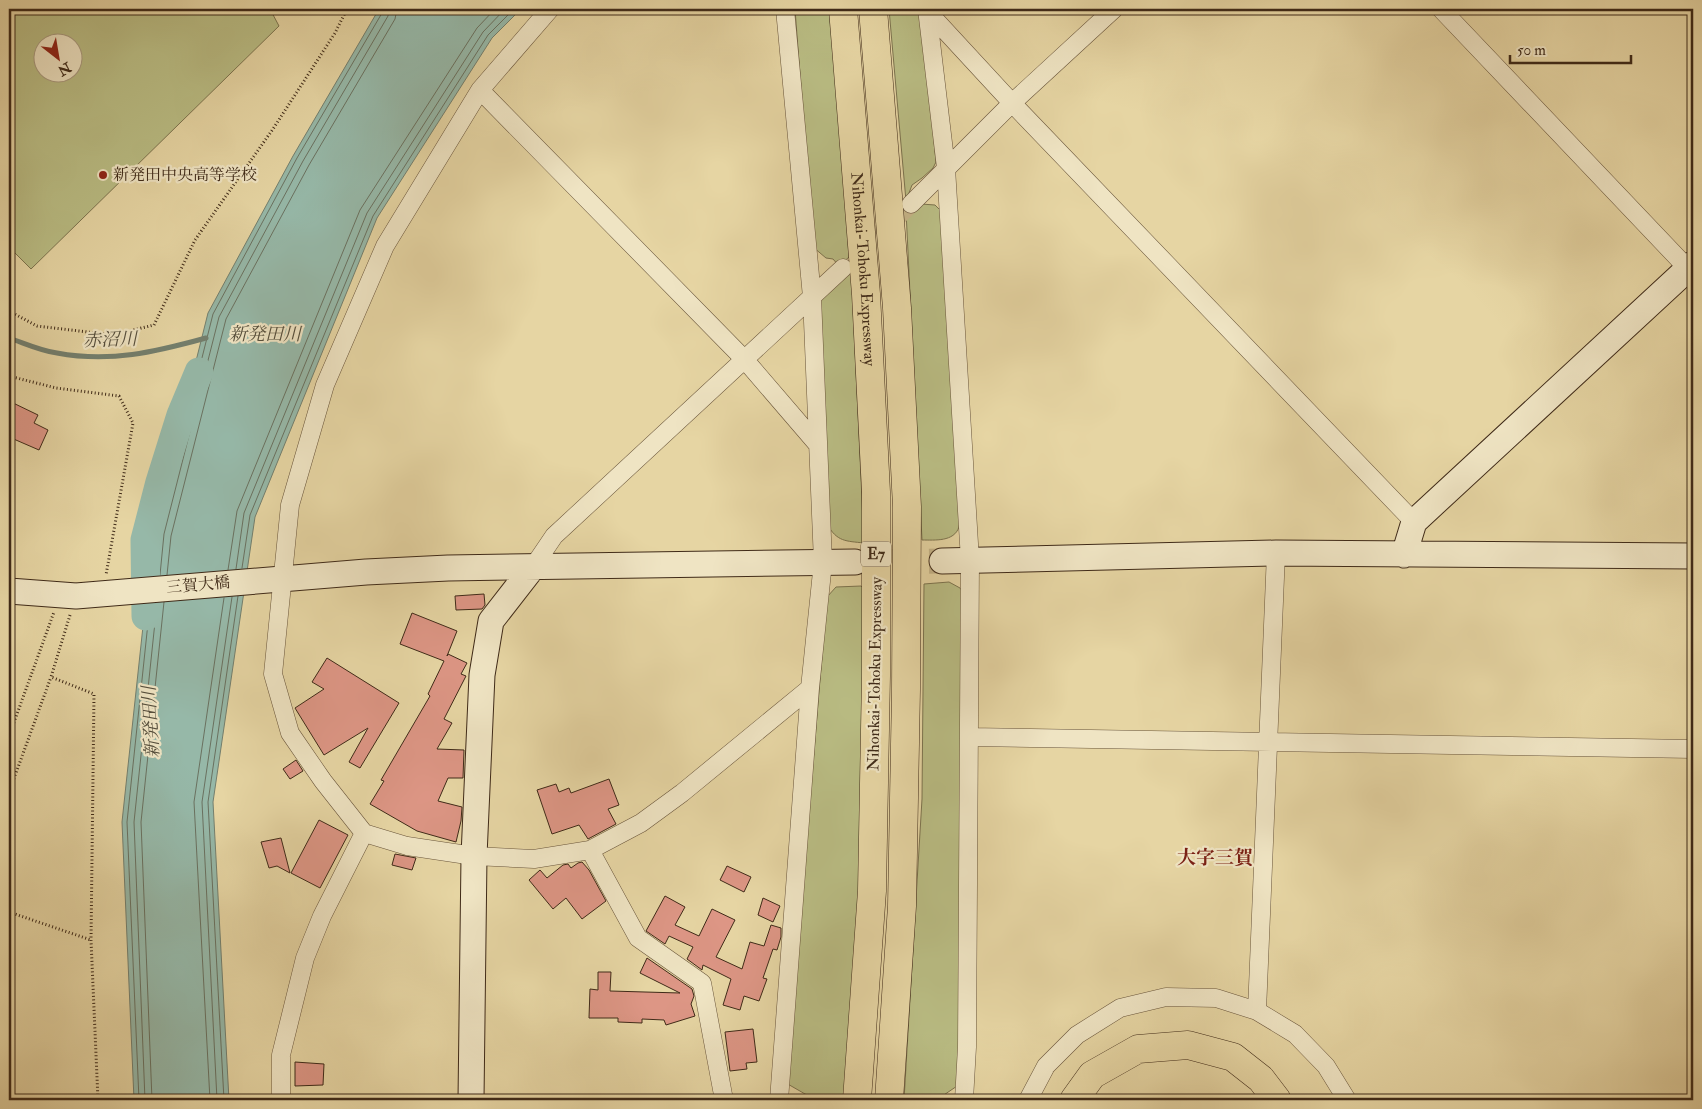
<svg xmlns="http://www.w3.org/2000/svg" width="1702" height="1109" font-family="'IM FELL Double Pica','Noto Serif JP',serif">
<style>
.green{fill:#b9bc83;stroke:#7c734e;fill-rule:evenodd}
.water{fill:#96b8a8;stroke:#737f6e}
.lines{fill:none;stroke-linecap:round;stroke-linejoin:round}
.shore{stroke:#6a7160;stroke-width:1}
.stream{stroke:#737f6e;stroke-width:5}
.river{stroke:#96b8a8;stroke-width:29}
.building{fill:#dd9685;stroke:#3f2a18}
.street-tunnel{stroke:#c5b387;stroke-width:18;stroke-dasharray:18 9;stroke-linecap:butt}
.secondary-tunnel{stroke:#c5b387;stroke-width:25;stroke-dasharray:25 12;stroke-linecap:butt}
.street-casing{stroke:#69553b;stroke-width:19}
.secondary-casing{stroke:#3f2a18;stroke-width:27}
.highway-casing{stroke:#3f2a18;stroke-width:29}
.path{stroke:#3f2a18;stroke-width:3;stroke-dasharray:1 2.5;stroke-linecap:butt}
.street{stroke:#efe4c3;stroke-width:18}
.secondary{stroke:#efe4c3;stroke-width:25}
.highway{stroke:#e6d5a3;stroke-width:28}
.poi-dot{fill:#8f2418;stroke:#efe4c3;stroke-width:2}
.labels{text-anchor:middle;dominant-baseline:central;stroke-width:4.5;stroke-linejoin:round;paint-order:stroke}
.shield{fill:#efe4c3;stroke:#74624b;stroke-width:1}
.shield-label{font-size:15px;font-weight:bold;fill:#3f2a18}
.poi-label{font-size:16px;fill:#3f2a18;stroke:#efe4c3;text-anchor:start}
.street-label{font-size:16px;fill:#3f2a18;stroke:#efe4c3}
.water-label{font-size:18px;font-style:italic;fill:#554e3c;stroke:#efe4c3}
.quarter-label{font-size:19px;font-weight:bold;fill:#7a1f14;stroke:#efe4c3}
</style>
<rect width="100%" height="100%" fill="#e6d5a3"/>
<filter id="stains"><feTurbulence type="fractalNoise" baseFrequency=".004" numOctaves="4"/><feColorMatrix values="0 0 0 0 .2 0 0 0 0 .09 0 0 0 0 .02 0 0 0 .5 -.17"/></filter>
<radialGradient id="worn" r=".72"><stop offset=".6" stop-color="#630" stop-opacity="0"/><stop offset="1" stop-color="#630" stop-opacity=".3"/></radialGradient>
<path class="green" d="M 9,9 L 270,9 L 279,26 L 31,269 L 9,247 ZM 72,42 L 72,72 L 42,72 L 42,42 Z
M 795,9 L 829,9 L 842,141 L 849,257 L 839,266 L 833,259 L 826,258 L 813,247 Z
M 889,9 L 922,9 L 936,162 L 933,168 L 922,178 L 912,185 L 906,201 Z
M 918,200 L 921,204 L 935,205 L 942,212 L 961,506 C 960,512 961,521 959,527 C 954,542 935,540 922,540 L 906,211 Z
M 851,263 L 864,543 C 846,541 837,542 827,524 L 820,296 Z
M 949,582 L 960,588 L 967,597 L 960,1084 L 938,1099 L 904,1100 L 922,799 L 924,584 Z
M 861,586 L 865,589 L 863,847 L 844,1100 L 812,1100 L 812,1098 L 786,1083 L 827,597 L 836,587 Z"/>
<path class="water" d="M 379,9 L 521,9 L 492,38 L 377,218 L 255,517 L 213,802 L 229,1100 L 134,1100 L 122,822 L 153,533 L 208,313 L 293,156 Z"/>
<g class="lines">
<path class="shore" d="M 242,568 L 250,515 L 373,216 L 488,35 L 514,9
M 236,569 L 244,513 L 367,213 L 483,32 L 505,9
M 228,570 L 237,511 L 360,210 L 477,28 L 495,9
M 160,575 L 164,534 L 219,317 L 303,161 L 388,16 L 389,9
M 167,575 L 171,536 L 226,319 L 309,165 L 395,19 L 397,9
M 153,576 L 158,533 L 213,314 L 297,158 L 382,13 L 383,9
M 139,1100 L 127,822 L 150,604
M 145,1100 L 134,822 L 157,603
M 152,1100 L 141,822 L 164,602
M 210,1100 L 194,802 L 224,598
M 217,1100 L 202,802 L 232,597
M 224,1100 L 208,802 L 238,596"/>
<path class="stream" d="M 9,338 C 24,343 41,351 57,353 C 110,363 155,352 206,338"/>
<path class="river" d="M 146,616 L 145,540 L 160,482 L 181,415 L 199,372"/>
</g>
<path class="building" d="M 9,401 L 38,415 L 34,423 L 48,430 L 39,450 L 9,437 Z
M 484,594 L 485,605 L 482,609 L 456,610 L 455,596 Z
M 412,613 L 457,631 L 447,656 L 448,654 L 467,663 L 461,674 L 466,676 L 444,719 L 452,723 L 437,749 L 464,750 L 463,778 L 448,778 L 438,801 L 462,807 L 461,821 L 456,842 L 417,831 L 370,804 L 384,781 L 381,780 L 430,696 L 428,694 L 444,661 L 400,644 Z
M 327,658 L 399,703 L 360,768 L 349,762 L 368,728 L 324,755 L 295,708 L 324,689 L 312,682 Z
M 296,760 L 303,771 L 290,779 L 283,769 Z
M 609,779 L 619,805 L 608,809 L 616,824 L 588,839 L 579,825 L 552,834 L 537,790 L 556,784 L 559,792 L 569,788 L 571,793 Z
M 319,820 L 348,835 L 320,888 L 291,873 Z
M 281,838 L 290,873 L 277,866 L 269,868 L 261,842 Z
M 395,854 L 416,858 L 412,870 L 392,865 Z
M 582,862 L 589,870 L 606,901 L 582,919 L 566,898 L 553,909 L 529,880 L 540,870 L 547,878 L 563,865 L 568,864 L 571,868 L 578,863 Z
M 727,866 L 751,877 L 744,892 L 720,880 Z
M 665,896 L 685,907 L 675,925 L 699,936 L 712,909 L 735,920 L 716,957 L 742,969 L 750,942 L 764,946 L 771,925 L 781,928 L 781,937 L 777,950 L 773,949 L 763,978 L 767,979 L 759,1001 L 744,996 L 740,1010 L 723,1005 L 731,979 L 703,965 L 702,970 L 687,959 L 693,947 L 669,936 L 665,944 L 646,931 Z
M 763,898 L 780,906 L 773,922 L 758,915 Z
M 647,958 L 692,989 L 694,996 L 691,1004 L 695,1016 L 666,1025 L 664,1020 L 642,1019 L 642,1023 L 618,1022 L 618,1018 L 589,1018 L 590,989 L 598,990 L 598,972 L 611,972 L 610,991 L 680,993 L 640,973 Z
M 753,1029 L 757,1062 L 746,1063 L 747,1069 L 730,1071 L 725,1032 Z
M 295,1062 L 324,1064 L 323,1085 L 295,1086 Z"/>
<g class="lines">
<path class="street-tunnel" d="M 858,254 L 911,204"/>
<path class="secondary-tunnel" d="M 855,562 L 942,561"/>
<g class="street-casing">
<path id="street" d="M 550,9 L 480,90 L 385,246 L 325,385 L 290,505 L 273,674 L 290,733 L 323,781 L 364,833 L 407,846 L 474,856 L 534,859 L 590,850 L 641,823 L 682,793 L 810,688
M 927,9 L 946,168 L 970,560 L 967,1047 L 964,1100
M 1441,9 L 1693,274
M 928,12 L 1012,103 L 1414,522
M 480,90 L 745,360 L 818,445
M 911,204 L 1012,103 L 1114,9
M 533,567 L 554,536 L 843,268
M 969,737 L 1693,749
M 590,850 L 638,938 L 702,983 L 724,1100
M 1257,1011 L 1276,553
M 281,1100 L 281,1055 L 305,958 L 322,916 L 364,833
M 779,1100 L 810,688 L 823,562 L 812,297 L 785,9
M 1028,1100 L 1046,1066 L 1077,1035 L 1120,1008 L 1166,997 L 1216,998 L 1257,1011 L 1295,1034 L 1326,1066 L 1347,1100"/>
</g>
<g class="secondary-casing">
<path id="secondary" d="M 1404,555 L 1414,522 L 1693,264
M 942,561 L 1276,553 L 1693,556
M 9,591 L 76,596 L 366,572 L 448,568 L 855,562
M 471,1100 L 474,856 L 482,675 L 491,621 L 533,567"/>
</g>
<g class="highway-casing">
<g id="highway">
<path id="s1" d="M 843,9 L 866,294 L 876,492 L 876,676 L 872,891 L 857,1100"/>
<path d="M 873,9 L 897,308 L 907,507 L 906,690 L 902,906 L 889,1100"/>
<path d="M 1074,1100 L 1092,1075 L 1138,1049 L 1188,1045 L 1233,1057 L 1261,1079 L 1277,1100"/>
</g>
</g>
<path class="path" d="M 9,311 L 37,326 L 113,335 L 154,325 L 195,240 L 273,129 L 335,33 L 347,9
M 9,376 L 56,388 L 119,396 L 133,423 L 106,575
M 70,615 L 51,677 L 94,694 L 91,940 L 98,1100
M 9,736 L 54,612
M 9,792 L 51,677
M 9,912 L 91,940"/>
<use href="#street" class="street"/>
<use href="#secondary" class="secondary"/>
<use href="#highway" class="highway"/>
</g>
<circle class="poi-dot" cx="103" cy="175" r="5"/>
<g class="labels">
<rect class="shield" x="861" y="541.5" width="30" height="25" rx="4"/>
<g class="shield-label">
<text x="876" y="554">E7</text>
</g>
<g class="poi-label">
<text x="113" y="175">新発田中央高等学校</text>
</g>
<g class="street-label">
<text stroke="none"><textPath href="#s1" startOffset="261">Nihonkai-Tohoku Expressway</textPath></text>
<text transform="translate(198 585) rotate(-5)">三賀大橋</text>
<text transform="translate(875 674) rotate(-89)">Nihonkai-Tohoku Expressway</text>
</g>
<g class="water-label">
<text x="265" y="334">新発田川</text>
<text transform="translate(110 340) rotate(-2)">赤沼川</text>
<text transform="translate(151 722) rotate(-93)">新発田川</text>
</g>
<g class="quarter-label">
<text x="1215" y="858">大字三賀</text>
</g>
</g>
<rect width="1702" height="1109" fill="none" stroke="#e6d5a3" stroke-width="30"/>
<rect x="10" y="10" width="1682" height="1089" fill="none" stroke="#3f2a18" stroke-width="2.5"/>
<rect x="15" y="15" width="1672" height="1079" fill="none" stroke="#3f2a18"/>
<g transform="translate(58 58) rotate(149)"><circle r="24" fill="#efe4c3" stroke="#a99a7f"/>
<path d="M0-4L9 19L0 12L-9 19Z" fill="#8f2418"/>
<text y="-8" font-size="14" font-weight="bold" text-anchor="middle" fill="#3f2a18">N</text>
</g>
<path d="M1510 55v8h121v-8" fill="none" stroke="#3f2a18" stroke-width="2.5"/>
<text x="1517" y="55" font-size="15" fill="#3f2a18" stroke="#efe4c3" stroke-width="4" paint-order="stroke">50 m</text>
<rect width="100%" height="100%" filter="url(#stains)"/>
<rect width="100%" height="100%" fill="url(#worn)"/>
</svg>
